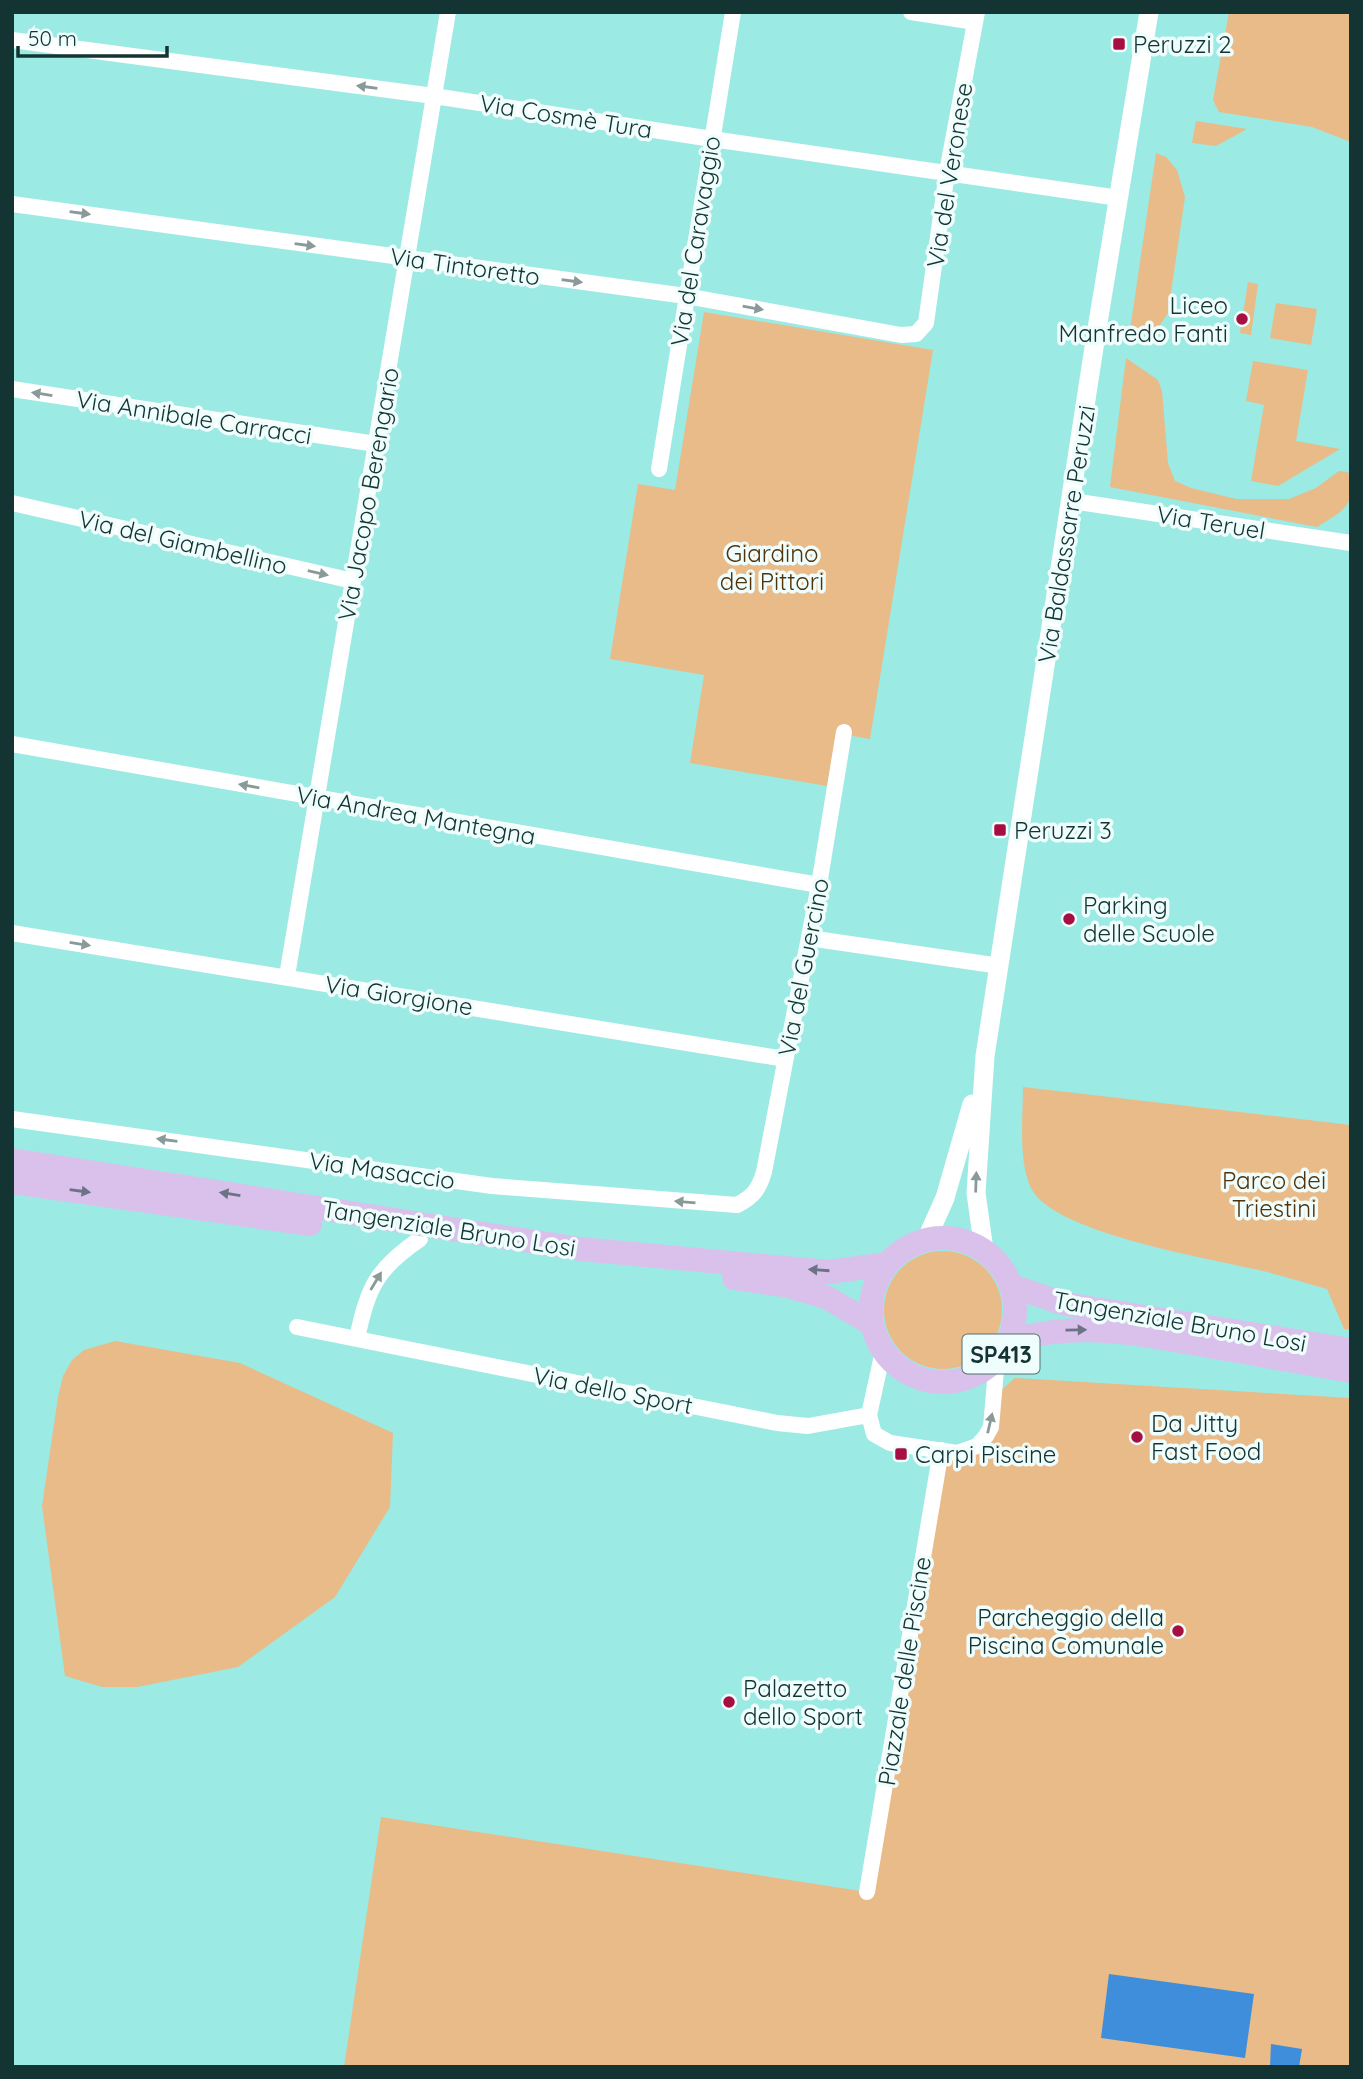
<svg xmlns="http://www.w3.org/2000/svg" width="1363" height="2079" font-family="Quicksand,sans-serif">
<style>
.green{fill:#e8bb88}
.water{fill:#3e8edb}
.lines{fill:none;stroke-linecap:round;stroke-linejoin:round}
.minor{stroke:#fff;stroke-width:16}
.tertiary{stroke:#fff;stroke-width:19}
.primary{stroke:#d9c1eb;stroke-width:24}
.oneway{fill:#899a98}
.oneway2{fill:#6c7385}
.poi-dot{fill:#a70f43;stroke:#effdfc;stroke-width:2.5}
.labels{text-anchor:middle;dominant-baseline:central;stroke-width:7;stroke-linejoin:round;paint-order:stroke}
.shield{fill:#effdfc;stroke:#55706f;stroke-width:2}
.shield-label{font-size:23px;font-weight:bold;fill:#133432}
.poi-label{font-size:24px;fill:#133432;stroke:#effdfc;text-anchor:start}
.street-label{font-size:24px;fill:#133432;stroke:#effdfc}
.park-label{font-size:24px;fill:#50330a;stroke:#effdfc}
</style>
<rect width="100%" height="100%" fill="#9ceae4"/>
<path class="green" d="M 1229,12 L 1351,12 L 1351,142 L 1312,127 L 1219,112 L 1213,100 Z
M 1196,121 L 1247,129 L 1216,146 L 1192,143 Z
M 1156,153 L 1166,157 L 1177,170 L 1185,197 L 1168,313 L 1158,328 L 1144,332 L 1130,330 Z
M 1248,282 L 1258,284 L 1251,335 L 1240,333 Z
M 1276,303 L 1317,309 L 1311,345 L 1270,338 Z
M 704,312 L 933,350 L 870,739 L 836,733 L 827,786 L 690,763 L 704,675 L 610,659 L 638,484 L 675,490 Z
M 1126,358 L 1158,380 L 1162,391 L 1168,463 L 1175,481 L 1191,488 L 1236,499 L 1289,499 L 1316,488 L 1339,471 L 1348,472 C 1358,506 1342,511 1317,527 L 1110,487 Z
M 1253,361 L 1308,370 L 1296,441 L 1340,449 L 1278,486 L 1251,481 L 1264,405 L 1246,401 Z
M 1023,1087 L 1351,1125 L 1351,1330 L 1344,1329 L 1327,1289 C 1301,1282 1275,1273 1249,1268 C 1202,1257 1052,1232 1031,1188 C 1018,1161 1023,1117 1023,1087 Z
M884 1310a59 59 0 1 1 118 0a59 59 0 1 1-118 0Z
M 115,1341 L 240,1363 L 393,1433 L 390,1507 L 335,1597 L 238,1667 L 137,1687 L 102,1687 L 65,1676 L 42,1506 L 58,1397 L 63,1376 L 72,1360 L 84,1350 Z
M 1015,1378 L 1351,1398 L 1351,2067 L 344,2067 L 381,1817 L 867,1892 L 946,1458 L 986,1448 L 994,1396 Z"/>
<path class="water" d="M 1109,1974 L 1254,1994 L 1245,2058 L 1101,2038 Z
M 1271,2044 L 1302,2049 L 1299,2067 L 1270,2067 Z"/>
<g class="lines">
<path class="minor" d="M 911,12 L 975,22
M 12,40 L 434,96 L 712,139 L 1119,198
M 12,204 L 686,296 L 901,335 L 916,334 L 926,323 L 947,172 L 977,12
M 12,389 L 376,444
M 659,469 L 733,12
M 1072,501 L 1351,543
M 12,503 L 353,581
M 12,744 L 819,885
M 12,933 L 785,1059
M 809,938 L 1000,966
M 287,976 L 448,12
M 12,1119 L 492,1186 L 737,1205 C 753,1197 759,1189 764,1172 L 819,885 L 844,732
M 297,1327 L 777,1423 L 808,1426 L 869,1415
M 357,1339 C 367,1288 377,1268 420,1239
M 883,1351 L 869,1415 L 874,1434 L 890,1443 L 957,1453 L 977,1446 L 986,1436 L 991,1427 L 997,1359
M 867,1892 L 941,1450"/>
<path class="tertiary" d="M 927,1238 L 945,1198 L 972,1104
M 984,1250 L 976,1193 L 985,1056 L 1095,341 L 1149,12"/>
<path class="primary" d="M 12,1160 L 580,1249 L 829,1272 L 887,1264
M 12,1182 L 310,1224
M871 1310a72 72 0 1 1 144 0a72 72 0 1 1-144 0Z
M 734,1278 L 788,1286 L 826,1297 L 872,1324
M 1012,1286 L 1065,1304 L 1351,1350
M 1009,1341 C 1079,1320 1144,1334 1214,1347 C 1260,1355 1305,1363 1351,1371"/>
</g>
<defs><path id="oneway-solid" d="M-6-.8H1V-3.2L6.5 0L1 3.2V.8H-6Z" transform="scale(1.75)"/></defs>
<g class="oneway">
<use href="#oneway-solid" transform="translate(367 87) rotate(-172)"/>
<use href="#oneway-solid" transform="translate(80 213) rotate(8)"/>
<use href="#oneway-solid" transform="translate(305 245) rotate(8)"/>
<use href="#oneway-solid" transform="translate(572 281) rotate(8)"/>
<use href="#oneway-solid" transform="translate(753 308) rotate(10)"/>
<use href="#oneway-solid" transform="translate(42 394) rotate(-171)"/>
<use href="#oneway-solid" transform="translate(318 573) rotate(13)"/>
<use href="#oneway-solid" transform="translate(249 786) rotate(-170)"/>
<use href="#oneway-solid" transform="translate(80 944) rotate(9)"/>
<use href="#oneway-solid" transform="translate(167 1140) rotate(-172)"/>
<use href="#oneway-solid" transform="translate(976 1182) rotate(-88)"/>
<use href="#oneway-solid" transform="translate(685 1202) rotate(-175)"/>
<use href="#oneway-solid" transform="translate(376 1281) rotate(-59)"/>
<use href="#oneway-solid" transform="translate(990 1423) rotate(-77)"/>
</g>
<g class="oneway2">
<use href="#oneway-solid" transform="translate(80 1191) rotate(8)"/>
<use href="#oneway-solid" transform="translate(230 1194) rotate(-171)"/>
<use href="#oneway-solid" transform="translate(819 1270) rotate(-176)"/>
<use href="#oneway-solid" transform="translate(1076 1330) rotate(-1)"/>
</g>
<g class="poi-dot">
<rect x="1112" y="37" width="14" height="14" rx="3.5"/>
<circle cx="1242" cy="319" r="7"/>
<rect x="993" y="823" width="14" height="14" rx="3.5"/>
<circle cx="1069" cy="919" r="7"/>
<circle cx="1137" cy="1437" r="7"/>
<rect x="894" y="1447" width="14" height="14" rx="3.5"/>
<circle cx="1178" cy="1631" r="7"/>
<circle cx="729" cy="1702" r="7"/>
</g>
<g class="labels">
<rect class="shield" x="962.5" y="1334.5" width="77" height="39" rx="5"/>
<g class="shield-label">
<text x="1001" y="1354">SP413</text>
</g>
<g class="poi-label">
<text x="1133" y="44">Peruzzi 2</text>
<text x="1228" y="305" text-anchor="end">Liceo<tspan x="1228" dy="28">Manfredo Fanti</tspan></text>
<text x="1014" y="830">Peruzzi 3</text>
<text x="1083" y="905">Parking<tspan x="1083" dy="28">delle Scuole</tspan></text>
<text x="1151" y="1423">Da Jitty<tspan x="1151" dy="28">Fast Food</tspan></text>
<text x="915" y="1454">Carpi Piscine</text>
<text x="1164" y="1617" text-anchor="end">Parcheggio della<tspan x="1164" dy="28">Piscina Comunale</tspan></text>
<text x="743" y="1688">Palazetto<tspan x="743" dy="28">dello Sport</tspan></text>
</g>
<g class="street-label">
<text transform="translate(566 116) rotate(9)">Via Cosmè Tura</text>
<text transform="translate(949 175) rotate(-81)">Via del Veronese</text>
<text transform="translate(695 241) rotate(-81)">Via del Caravaggio</text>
<text transform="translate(465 266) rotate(8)">Via Tintoretto</text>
<text transform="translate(194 417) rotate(9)">Via Annibale Carracci</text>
<text transform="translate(368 494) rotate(-80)">Via Jacopo Berengario</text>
<text transform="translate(1211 522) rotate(9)">Via Teruel</text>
<text transform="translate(1066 534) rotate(-81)">Via Baldassarre Peruzzi</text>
<text transform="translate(183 542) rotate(13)">Via del Giambellino</text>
<text transform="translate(416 815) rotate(10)">Via Andrea Mantegna</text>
<text transform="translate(803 967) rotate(-79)">Via del Guercino</text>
<text transform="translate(399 995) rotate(9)">Via Giorgione</text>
<text transform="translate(382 1170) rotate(8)">Via Masaccio</text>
<text transform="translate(449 1228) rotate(9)">Tangenziale Bruno Losi</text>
<text transform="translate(1180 1321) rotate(10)">Tangenziale Bruno Losi</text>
<text transform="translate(613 1390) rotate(11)">Via dello Sport</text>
<text transform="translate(904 1671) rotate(-81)">Piazzale delle Piscine</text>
</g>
<g class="park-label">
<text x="772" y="553">Giardino<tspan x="772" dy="28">dei Pittori</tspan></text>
<text x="1274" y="1180">Parco dei<tspan x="1274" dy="28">Triestini</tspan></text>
</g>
</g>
<rect width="1363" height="2079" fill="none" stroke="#133432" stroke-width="28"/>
<path d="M18 46v10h149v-10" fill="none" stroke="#133432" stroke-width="3.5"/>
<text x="28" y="46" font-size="21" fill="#133432" stroke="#effdfc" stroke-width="5" paint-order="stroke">50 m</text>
</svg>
